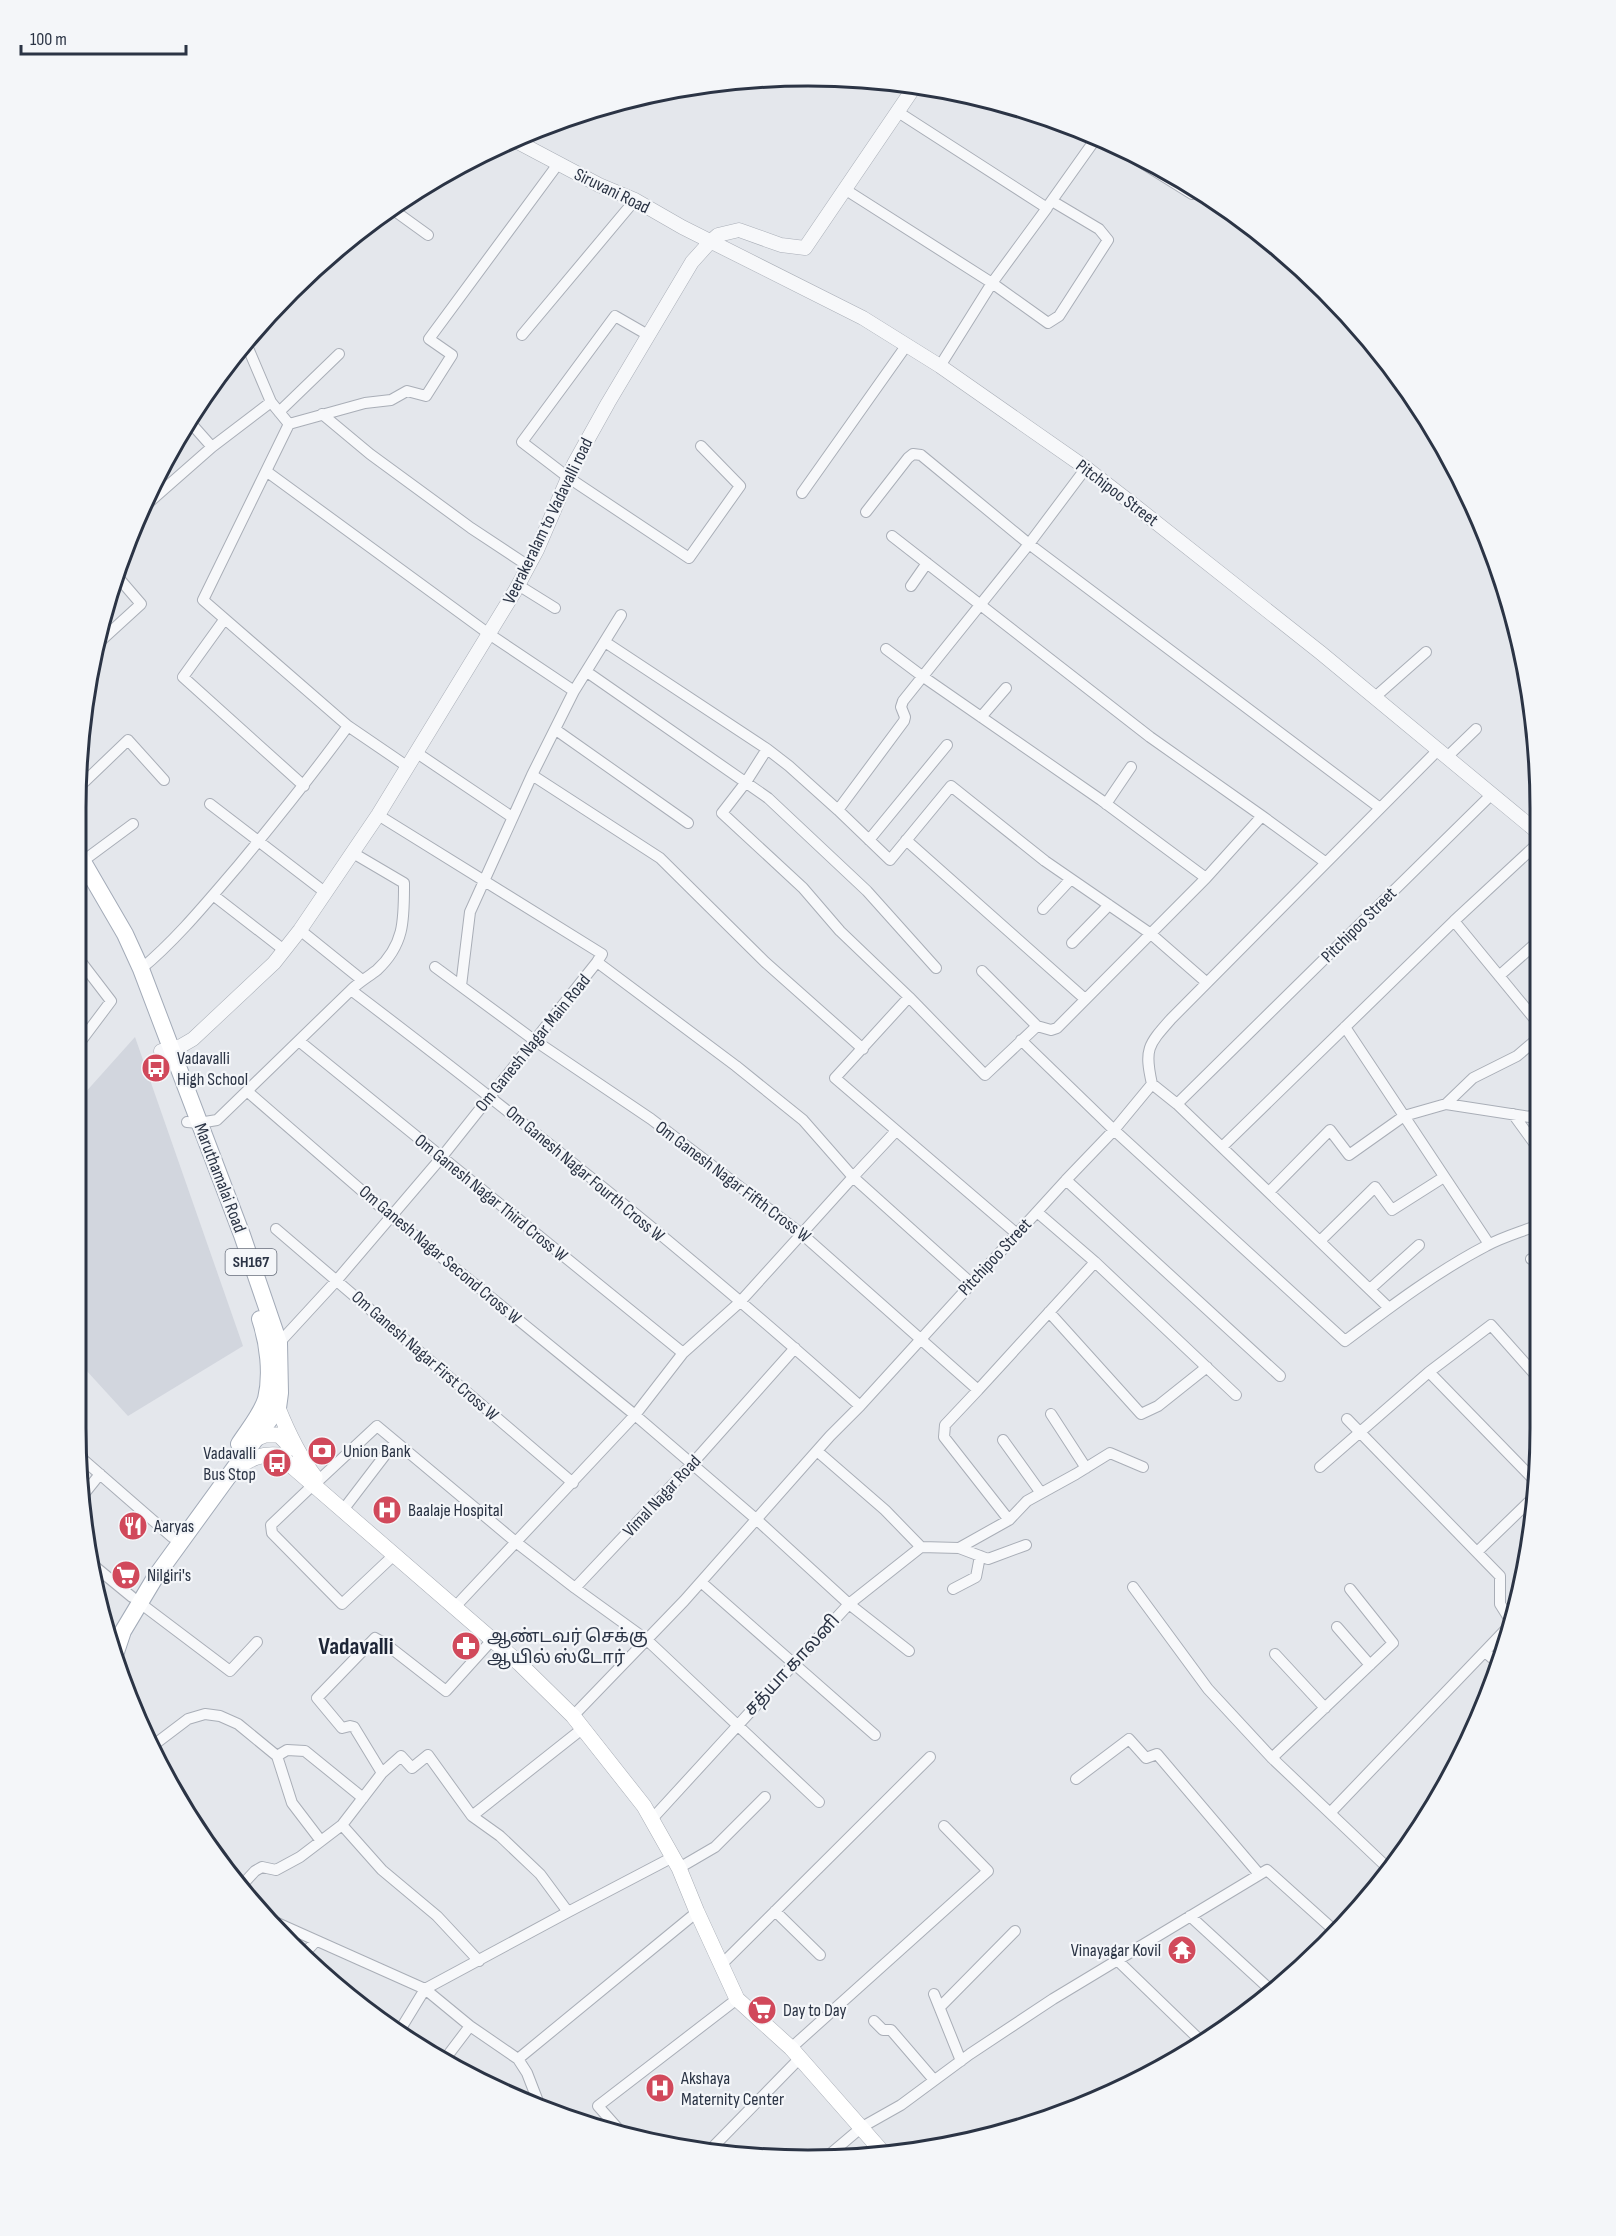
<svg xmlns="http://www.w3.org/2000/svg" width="1616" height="2236" font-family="'Sofia Sans Condensed','Noto Sans Tamil',sans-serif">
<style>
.built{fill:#d2d6de}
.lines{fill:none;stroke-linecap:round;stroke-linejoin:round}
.minor-casing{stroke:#a9aeb7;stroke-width:12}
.tertiary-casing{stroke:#a9aeb7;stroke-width:15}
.secondary-casing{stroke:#a9aeb7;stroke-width:16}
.primary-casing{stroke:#a3abb8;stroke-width:18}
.minor{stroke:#f7f8fa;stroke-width:10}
.tertiary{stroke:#f7f8fa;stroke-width:14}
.secondary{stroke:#fff;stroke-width:15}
.primary{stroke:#fff;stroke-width:16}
.labels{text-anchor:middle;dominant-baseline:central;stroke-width:4.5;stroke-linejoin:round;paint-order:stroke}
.shield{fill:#f4f6f9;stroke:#676e7b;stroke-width:1.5}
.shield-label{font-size:16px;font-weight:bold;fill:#2b3445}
.street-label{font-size:18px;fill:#2b3445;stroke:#f4f6f9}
.poi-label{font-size:18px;fill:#2b3445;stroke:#f4f6f9;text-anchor:start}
.district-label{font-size:24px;font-weight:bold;fill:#1d2536;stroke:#f4f6f9}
.rim{fill:none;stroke:#2b3445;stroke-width:3}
</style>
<rect width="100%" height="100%" fill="#e4e7ec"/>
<path class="built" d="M 135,1037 L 243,1346 L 128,1416 L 75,1358 L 75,1104 Z"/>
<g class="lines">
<g class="minor-casing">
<path id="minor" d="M 898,112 L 1047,208 L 992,283 L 940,366
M 1105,140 L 1192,194
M 846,190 L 992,283 L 1048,323 L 1059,316 L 1108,240 L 1099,229 L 1052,201
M 1048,206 L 1097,137
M 392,209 L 428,235
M 522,335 L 635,200
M 648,335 L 615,316 L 522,442 L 569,478 L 689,558 L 740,486 L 701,446
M 271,402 L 289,424 L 203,600 L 348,726 L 408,767
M 279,412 L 339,354
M 322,414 L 370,454 L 471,528 L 527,565
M 188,420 L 212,447
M 289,424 L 365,403 L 391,400 L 407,391 L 426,396 L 452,355 L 429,339 L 558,164
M 266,471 L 489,634 L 574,691 L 532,775
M 802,493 L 906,346
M 138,512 L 212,447 L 271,402 L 245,341
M 866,512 L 908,458 L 913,454 L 921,455 L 1029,544 L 1380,808
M 892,536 L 1150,737 L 1262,816 L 1325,862
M 518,585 L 555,608
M 911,586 L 927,563
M 224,620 L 183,677 L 304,786
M 605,642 L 767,749
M 95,646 L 141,604 L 116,575
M 886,649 L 922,676 L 1101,800 L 1206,878 L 1262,816
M 587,672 L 768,798 L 867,891 L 936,968
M 574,691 L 621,615
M 1375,697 L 1426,652
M 981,717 L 1006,688
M 556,730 L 688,823
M 417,753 L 512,817
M 1447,757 L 1476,729
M 77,789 L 128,740 L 164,780
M 210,804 L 326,893
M 1106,804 L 1131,767
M 838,810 L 890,860 L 951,786 L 1045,861 L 1151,934 L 1206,982
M 378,815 L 602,954 L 597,962
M 869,840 L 947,745
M 906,840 L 1085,999
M 83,861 L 133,824
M 213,895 L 284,950
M 1043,909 L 1071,879
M 1454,921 L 1537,1022
M 300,930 L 362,980
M 1072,943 L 1109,905
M 435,967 L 534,1040 L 651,1119 L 803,1235 L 978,1390 L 1095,1262 L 1037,1212
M 141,969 C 177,939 207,902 238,866 C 276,820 313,774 348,726
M 982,971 L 1037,1026
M 1499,976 L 1536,943
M 461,986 L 470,912 L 532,775 L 660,858 L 765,962 L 863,1049
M 351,990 C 359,982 368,977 377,970 C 405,944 404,919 404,883 L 353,853
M 909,997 L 985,1075 L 1037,1026 L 1051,1030 L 1057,1028 L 1206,878
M 1345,1027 L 1489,1244
M 1021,1040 L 1114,1130 L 1345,1341 C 1390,1307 1436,1272 1486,1246 C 1502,1237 1521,1232 1538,1225
M 299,1041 L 683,1353
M 75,1049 L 111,1001 L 75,954
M 1152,1084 C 1144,1049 1148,1045 1171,1019 L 1439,749
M 248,1092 L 391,1216 L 635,1415 L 756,1519 L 849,1604 L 652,1819
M 1177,1104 L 1389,1308
M 1446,1104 L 1473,1078 L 1517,1056 L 1537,1039
M 1513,1114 L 1537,1147
M 187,1122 L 199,1123 L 217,1120 L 351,990 C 525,1122 697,1260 860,1406
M 1222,1147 L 1454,921 L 1536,845
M 1066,1180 L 1280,1376
M 1269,1192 L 1330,1130 L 1349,1155 L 1404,1116 L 1446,1104 L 1530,1117 L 1537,1112
M 276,1229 L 573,1483
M 1017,1234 L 835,1078 L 909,997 L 840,931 L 803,888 L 722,813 L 746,782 L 767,749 L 789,766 L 838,810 L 904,721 L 905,717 L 901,707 L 903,701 L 1029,544 L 1086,468
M 1320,1241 L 1375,1187 L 1392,1210 L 1444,1177
M 1531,1259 L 1538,1257
M 1095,1262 L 1236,1395
M 1370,1289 L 1419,1245
M 1049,1312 L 1141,1414 L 1158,1406 L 1207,1367
M 279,1343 L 337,1280 L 441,1158 L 597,962 L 736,1066 L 803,1120 L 853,1177 L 896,1131
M 75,1347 L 78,1343
M 1429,1372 L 1538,1484
M 978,1390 L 945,1425 L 944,1437 L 1009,1520
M 1051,1414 L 1086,1468
M 1003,1440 L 1041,1493
M 817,1451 L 885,1510 L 921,1547
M 79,1456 L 172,1537
M 1320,1467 L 1429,1372 L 1491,1325 L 1539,1379
M 318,1481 L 377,1426 L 517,1543 L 575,1588 L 691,1465 L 795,1348
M 313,1485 L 271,1525 L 272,1533 L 342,1604 L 393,1556
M 84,1494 L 100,1474
M 343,1510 L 395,1442
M 959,1548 L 988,1559 L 1026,1545
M 1477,1552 L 1536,1495
M 93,1565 L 132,1597
M 701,1582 L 875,1735
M 1133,1587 L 1208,1689 L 1272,1758 L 1391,1871
M 575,1588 L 647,1640 L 819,1802
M 953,1589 L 976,1577 L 980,1556
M 140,1603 L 230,1671 L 257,1642
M 454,1608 L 635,1415 L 683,1353 L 740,1302 L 853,1177 L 971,1283
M 1337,1627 L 1370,1665
M 909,1651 L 849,1604 L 921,1547 L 959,1548 L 1009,1520 L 1027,1501 L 1076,1474 L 1110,1453 L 1143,1467
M 1485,1652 L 1499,1664
M 1275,1654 L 1325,1708
M 573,1716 L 684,1601 L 830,1436 L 860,1406 L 1066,1180 L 1114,1130 L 1152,1084 L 1177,1104 L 1491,795
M 151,1747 L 188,1719 L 205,1714 L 220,1716 L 238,1724 L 277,1756 L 292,1803 L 321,1841 L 342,1825 L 382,1773 L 354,1727 L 350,1726 L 342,1728 L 317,1698 L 375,1638 L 387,1645 L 446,1691 L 492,1640
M 277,1756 L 287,1750 L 305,1751 L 363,1798
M 1272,1758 L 1393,1643 L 1350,1589
M 382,1773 L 401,1756 L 412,1768 L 428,1755 L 472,1816
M 1076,1779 L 1129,1739 L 1146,1758 L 1157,1754 L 1259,1874
M 1330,1813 L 1512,1623 L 1500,1604 L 1500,1576 L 1347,1419
M 342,1825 L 382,1870 L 437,1916 L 479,1961
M 679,1868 L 715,1847 L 765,1797
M 242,1885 L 255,1871 L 262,1867 L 276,1870 L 300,1857 L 321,1841
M 775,1911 L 820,1955
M 568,1912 L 673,1857
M 1190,1916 L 1274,1993
M 275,1922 L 425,1989 L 470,2026 L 518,2059 L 527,2073 L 539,2104
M 1335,1931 L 1365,1900
M 303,1955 L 315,1942
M 1117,1960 L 1204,2044
M 721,1965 L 930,1757
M 934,1994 L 961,2061
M 940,2007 L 1015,1931
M 874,2021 L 883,2030 L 891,2030 L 934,2080
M 400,2030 L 425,1989 L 568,1912 L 540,1874 L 500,1836 L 472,1816 L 582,1729
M 791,2048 L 988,1871 L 944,1826
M 445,2059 L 470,2026
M 518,2059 L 697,1912
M 621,2132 L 598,2106 L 737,1999
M 709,2151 L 799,2059
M 823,2160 L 862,2127 L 901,2105 L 970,2054 L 1053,1999 L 1267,1870 L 1336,1932"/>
</g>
<g class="tertiary-casing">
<path id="tertiary" d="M 514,140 L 599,185 L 635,200 L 682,227 L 863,318 L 940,366 L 1086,468 L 1139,509 L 1321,653 L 1535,830
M 161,1051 L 181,1046 L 193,1039 L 274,963 L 300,930 L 378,815 L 515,591 L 537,550 L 574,464 L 608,403 L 692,262 L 710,242 L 718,235 L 739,230 L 781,245 L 805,248 L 915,86"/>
</g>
<g class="secondary-casing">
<path id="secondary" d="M 278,1408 C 288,1433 299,1456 315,1477
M 250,1441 L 265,1435 L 279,1435 L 292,1448
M 235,1469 C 250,1459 261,1453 279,1455 L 519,1663 L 573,1716 L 644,1806 L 679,1868 L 697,1912 L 737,1999 L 791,2048 L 886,2156"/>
</g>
<g class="primary-casing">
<path id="primary" d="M 75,848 L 125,934 L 141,969 L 242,1235 L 279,1343 L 280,1393 L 278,1408 L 156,1576 L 123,1631 L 114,1658
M 239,1444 C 248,1430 261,1415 266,1399 C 272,1374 268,1343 260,1319"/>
</g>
<use href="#minor" class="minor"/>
<use href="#tertiary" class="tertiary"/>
<use href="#secondary" class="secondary"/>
<use href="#primary" class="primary"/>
</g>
<defs>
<g id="bus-disc" transform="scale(1.5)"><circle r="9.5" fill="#d1495b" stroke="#f4f6f9"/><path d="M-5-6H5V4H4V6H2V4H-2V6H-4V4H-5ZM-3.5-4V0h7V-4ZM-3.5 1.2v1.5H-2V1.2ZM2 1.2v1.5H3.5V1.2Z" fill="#fff"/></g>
<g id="bank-disc" transform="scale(1.5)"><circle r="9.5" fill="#d1495b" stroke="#f4f6f9"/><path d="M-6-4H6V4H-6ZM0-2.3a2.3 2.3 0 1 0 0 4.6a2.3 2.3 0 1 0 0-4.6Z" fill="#fff"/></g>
<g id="hospital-disc" transform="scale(1.5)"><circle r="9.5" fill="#d1495b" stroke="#f4f6f9"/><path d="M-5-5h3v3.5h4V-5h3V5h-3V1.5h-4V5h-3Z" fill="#fff"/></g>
<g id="restaurant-disc" transform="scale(1.5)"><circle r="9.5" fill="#d1495b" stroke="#f4f6f9"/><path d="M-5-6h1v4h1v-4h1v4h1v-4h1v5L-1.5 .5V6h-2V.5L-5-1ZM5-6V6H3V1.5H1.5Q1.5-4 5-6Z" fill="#fff"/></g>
<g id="supermarket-disc" transform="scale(1.5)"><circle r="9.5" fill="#d1495b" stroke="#f4f6f9"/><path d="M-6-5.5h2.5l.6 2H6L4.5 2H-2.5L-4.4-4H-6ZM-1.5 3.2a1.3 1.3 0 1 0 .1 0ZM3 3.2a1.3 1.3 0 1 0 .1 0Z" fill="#fff"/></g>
<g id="pharmacy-disc" transform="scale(1.5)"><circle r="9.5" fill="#d1495b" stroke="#f4f6f9"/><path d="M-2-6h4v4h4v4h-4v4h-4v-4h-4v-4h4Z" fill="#fff"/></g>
<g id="temple-disc" transform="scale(1.5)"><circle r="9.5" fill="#d1495b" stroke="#f4f6f9"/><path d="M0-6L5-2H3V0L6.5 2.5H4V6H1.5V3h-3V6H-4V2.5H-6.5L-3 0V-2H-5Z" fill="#fff"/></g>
</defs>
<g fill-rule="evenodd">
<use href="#bus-disc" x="156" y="1068"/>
<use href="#bank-disc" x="322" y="1451"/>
<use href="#bus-disc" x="277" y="1463"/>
<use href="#hospital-disc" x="387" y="1510"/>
<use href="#restaurant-disc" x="133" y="1526"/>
<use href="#supermarket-disc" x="126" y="1575"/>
<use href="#pharmacy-disc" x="466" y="1646"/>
<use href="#temple-disc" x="1182" y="1950"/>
<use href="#supermarket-disc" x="762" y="2010"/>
<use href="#hospital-disc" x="660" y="2088"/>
</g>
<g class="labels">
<rect class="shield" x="225.5" y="1249" width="51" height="26" rx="4.5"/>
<g class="shield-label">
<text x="251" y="1262">SH167</text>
</g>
<g class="street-label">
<text transform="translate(612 191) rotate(26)">Siruvani Road</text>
<text transform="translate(1117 493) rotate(37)">Pitchipoo Street</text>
<text transform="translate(548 521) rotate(-64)">Veerakeralam to Vadavalli road</text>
<text transform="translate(1359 925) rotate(-45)">Pitchipoo Street</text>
<text transform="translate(533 1043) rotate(-51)">Om Ganesh Nagar Main Road</text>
<text transform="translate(585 1174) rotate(40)">Om Ganesh Nagar Fourth Cross W</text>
<text transform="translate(220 1178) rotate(69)">Maruthamalai Road</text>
<text transform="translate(733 1182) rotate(37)">Om Ganesh Nagar Fifth Cross W</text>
<text transform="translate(491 1198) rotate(39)">Om Ganesh Nagar Third Cross W</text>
<text transform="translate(440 1255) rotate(40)">Om Ganesh Nagar Second Cross W</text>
<text transform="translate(995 1257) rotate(-47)">Pitchipoo Street</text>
<text transform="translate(425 1356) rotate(41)">Om Ganesh Nagar First Cross W</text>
<text transform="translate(662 1496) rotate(-47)">Vimal Nagar Road</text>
<text transform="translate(792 1665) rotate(-47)">சத்யா காலனி</text>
</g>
<g class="poi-label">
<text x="177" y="1058">Vadavalli<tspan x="177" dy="21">High School</tspan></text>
<text x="343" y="1451">Union Bank</text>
<text x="256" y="1453" text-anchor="end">Vadavalli<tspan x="256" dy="21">Bus Stop</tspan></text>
<text x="408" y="1510">Baalaje Hospital</text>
<text x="154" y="1526">Aaryas</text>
<text x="147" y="1575">Nilgiri's</text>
<text x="487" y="1636">ஆண்டவர் செக்கு<tspan x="487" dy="21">ஆயில் ஸ்டோர்</tspan></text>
<text x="1161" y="1950" text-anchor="end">Vinayagar Kovil</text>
<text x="783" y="2010">Day to Day</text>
<text x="681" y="2078">Akshaya<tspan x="681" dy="21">Maternity Center</tspan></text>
</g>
<g class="district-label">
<text x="356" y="1646">Vadavalli</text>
</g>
</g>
<path d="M0 0H1616V2236H0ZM808 86H808A722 722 0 0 1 1530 808V1428A722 722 0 0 1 808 2150H808A722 722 0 0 1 86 1428V808A722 722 0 0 1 808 86Z" fill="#f4f6f9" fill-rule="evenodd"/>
<path class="rim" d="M808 86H808A722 722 0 0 1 1530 808V1428A722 722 0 0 1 808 2150H808A722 722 0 0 1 86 1428V808A722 722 0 0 1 808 86Z"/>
<path d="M21 45v9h165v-9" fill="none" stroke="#2b3445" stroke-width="3"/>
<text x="30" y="45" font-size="18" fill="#2b3445" stroke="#f4f6f9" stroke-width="4.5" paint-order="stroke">100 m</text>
</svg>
